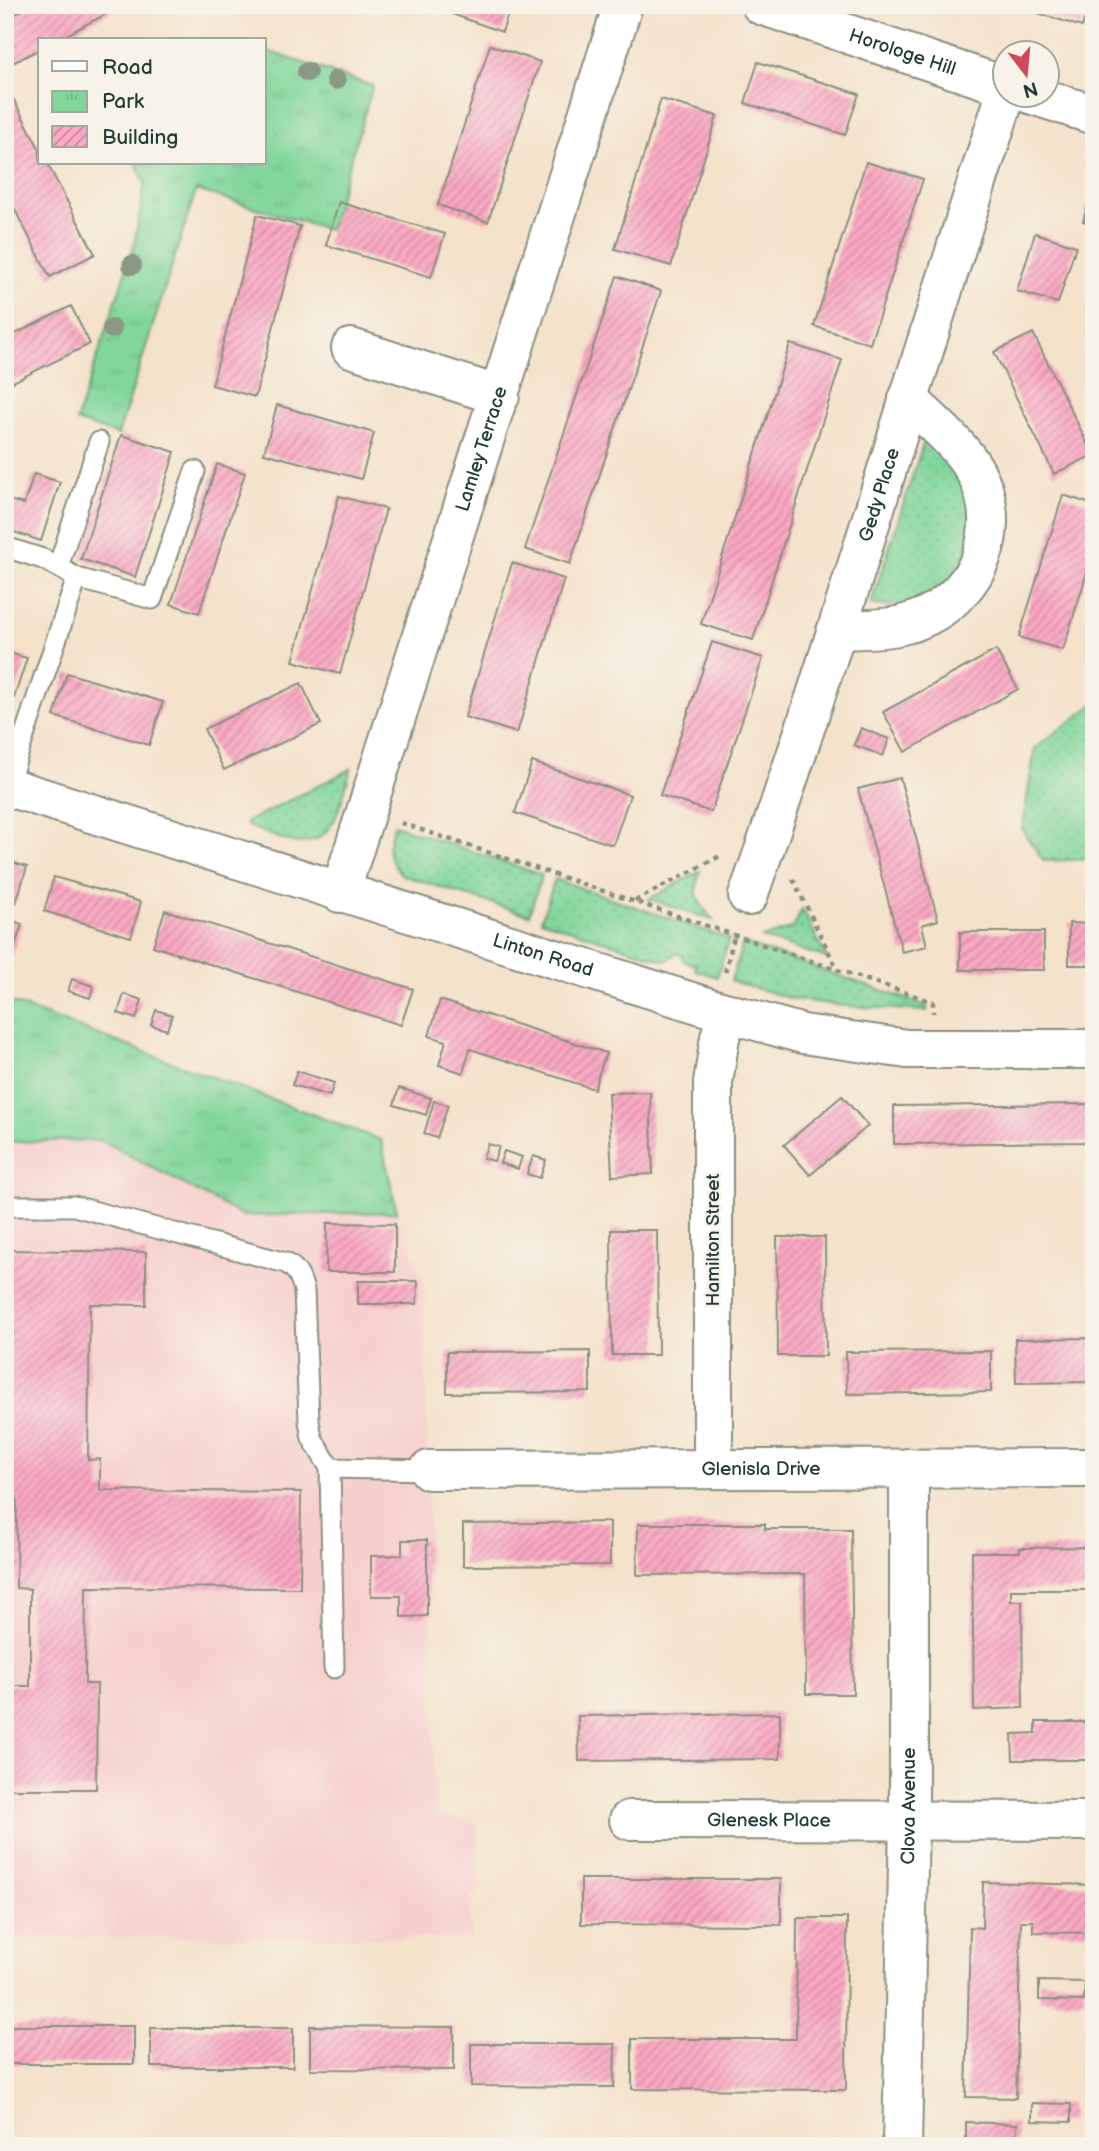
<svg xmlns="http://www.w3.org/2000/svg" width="1099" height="2151" font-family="'Balsamiq Sans',sans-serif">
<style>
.built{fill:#f7d0ce}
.grass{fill:url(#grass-dots);stroke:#508a68;stroke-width:2}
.park{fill:url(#park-tufts);stroke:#508a68;stroke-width:2}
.building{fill:url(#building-hatch)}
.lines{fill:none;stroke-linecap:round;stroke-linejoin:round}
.service-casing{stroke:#8a9080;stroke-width:23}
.minor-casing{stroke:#8a9080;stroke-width:42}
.path{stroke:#8a9080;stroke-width:4.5;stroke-dasharray:5 5;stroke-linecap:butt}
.service{stroke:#fff;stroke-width:19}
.minor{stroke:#fff;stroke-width:38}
.tree{fill:#8a9884}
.labels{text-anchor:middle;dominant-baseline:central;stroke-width:5;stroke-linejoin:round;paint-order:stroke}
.street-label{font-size:19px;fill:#1f3d34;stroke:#f7f3e8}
</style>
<defs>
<pattern id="grass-dots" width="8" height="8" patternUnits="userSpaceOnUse" patternTransform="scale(1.75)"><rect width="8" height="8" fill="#81d79b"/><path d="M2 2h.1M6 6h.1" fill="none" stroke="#6fb986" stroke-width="1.8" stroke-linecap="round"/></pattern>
<pattern id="park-tufts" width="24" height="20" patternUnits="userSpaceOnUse" patternTransform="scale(1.75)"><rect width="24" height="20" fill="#81d79b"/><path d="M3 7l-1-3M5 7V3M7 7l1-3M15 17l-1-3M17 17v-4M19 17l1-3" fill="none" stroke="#6fb986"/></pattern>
<pattern id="building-hatch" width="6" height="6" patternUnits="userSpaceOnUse" patternTransform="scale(1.75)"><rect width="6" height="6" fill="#fba8c3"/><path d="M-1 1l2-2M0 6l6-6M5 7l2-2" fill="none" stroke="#cb8a9f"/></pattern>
</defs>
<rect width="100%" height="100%" fill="#f7f3e8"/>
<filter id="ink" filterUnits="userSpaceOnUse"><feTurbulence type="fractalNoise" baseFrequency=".0143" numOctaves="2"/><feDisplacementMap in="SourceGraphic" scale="14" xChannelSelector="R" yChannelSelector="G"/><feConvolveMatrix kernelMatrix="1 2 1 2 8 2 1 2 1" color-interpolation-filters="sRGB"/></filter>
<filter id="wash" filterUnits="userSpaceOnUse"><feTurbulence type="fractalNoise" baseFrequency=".00686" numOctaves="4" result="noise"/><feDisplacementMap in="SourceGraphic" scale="28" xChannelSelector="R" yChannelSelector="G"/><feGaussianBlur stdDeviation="1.57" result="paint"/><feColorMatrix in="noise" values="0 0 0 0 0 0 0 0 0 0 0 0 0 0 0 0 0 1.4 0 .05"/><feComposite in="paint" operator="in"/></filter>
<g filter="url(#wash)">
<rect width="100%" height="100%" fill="#f4e2cb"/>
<path class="built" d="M 5,1000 L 381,1140 L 397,1212 L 424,1283 L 435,1815 L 477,1822 L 479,1892 L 470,1897 L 471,1938 L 5,1937 Z"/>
<path class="grass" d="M 924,441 C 941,450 947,459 956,476 C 961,485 972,499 972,510 C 972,520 967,554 962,562 C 944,594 906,611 871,604 Z
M 1094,704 L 1094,859 L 1044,861 L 1022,830 L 1035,748 Z
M 351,769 C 342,796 337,844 299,843 C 283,842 263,831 247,826 L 246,822 Z
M 394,825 L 542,875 L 529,915 L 402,875 C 385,857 386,848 394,825 Z
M 700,871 C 693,896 697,901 713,920 L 649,899 Z
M 555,879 L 729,939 L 717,977 L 695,970 L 696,965 L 684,961 L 682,955 L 676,953 L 666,961 L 541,920 Z
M 802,909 L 827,958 L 762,938 L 793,928 Z
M 743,943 L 927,1006 L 927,1011 L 844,1006 L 793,999 L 731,981 Z"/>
<path class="park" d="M 264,50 L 373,86 L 329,230 L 196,190 L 118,435 L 76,421 L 134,246 L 145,183 L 136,163 L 264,163 Z
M 5,1000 L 381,1140 L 397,1212 L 243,1216 L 101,1140 L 5,1142 Z"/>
<g id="blocks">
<path class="building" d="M 32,5 L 123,5 L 57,40 L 40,40 L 40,49 L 5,67 L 5,19 Z
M 427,5 L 511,5 L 502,32 Z
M 1013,5 L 1089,5 L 1082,27 Z
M 490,45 L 540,62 L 488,222 L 438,205 Z
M 758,62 L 859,94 L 845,135 L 745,103 Z
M 5,83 L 40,150 L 40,163 L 47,163 L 95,254 L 50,277 L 5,191 Z
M 661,99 L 717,116 L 671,266 L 615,249 Z
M 866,162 L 923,179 L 870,344 L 814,326 Z
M 1093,189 L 1094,189 L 1094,224 L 1083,221 Z
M 339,202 L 445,234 L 431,277 L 326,245 Z
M 257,215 L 300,226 L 255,397 L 212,385 Z
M 1035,233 L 1076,246 L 1058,303 L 1017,291 Z
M 617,276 L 661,291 L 570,564 L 525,549 Z
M 71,306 L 90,344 L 5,386 L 5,339 Z
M 1033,333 L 1093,455 L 1054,474 L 994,352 Z
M 790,344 L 842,360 L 753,640 L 701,624 Z
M 277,405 L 374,433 L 361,479 L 264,453 Z
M 121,435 L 175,452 L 135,577 L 81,559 Z
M 217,464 L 245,473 L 199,613 L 171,604 Z
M 34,474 L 60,482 L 41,541 L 5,529 L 5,499 L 24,504 Z
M 1063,495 L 1094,505 L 1094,550 L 1063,650 L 1019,637 Z
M 339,496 L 386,509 L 340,674 L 293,661 Z
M 512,563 L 564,579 L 517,733 L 465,717 Z
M 712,642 L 763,658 L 711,812 L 660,795 Z
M 996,650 L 1018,689 L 905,752 L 883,712 Z
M 5,652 L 27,658 L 13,701 L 5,699 Z
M 67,673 L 163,702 L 149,745 L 54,716 Z
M 301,683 L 321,724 L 224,770 L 204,729 Z
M 861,728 L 889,739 L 883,756 L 854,745 Z
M 532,762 L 630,795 L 613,845 L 515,813 Z
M 900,778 L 938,920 L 922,925 L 927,946 L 902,952 L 858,789 Z
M 5,860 L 27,867 L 16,903 L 5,900 Z
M 54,877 L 141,902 L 131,937 L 44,911 Z
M 165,910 L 413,989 L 401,1025 L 153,946 Z
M 5,918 L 22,924 L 6,974 L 5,974 Z
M 1069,923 L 1094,924 L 1094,965 L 1069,965 Z
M 960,932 L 1044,932 L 1044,970 L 960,970 Z
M 72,979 L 93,986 L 90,998 L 68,991 Z
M 124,994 L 142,1000 L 136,1019 L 118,1013 Z
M 440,1000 L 606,1053 L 594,1089 L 470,1049 L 463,1073 L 439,1065 L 446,1041 L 429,1036 Z
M 156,1010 L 172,1015 L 167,1030 L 151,1025 Z
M 297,1071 L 334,1083 L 330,1096 L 292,1085 Z
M 399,1088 L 431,1098 L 426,1115 L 394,1105 Z
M 650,1092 L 653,1174 L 612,1176 L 608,1093 Z
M 842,1096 L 868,1126 L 810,1175 L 784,1145 Z
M 434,1101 L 448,1105 L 437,1138 L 424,1134 Z
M 1094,1104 L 1094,1142 L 894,1144 L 894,1106 Z
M 488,1144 L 499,1147 L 494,1161 L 483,1158 Z
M 504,1151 L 522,1157 L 518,1169 L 500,1163 Z
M 533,1156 L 546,1160 L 540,1178 L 527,1174 Z
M 327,1223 L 395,1224 L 395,1272 L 326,1272 Z
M 611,1230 L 657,1230 L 658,1355 L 612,1355 Z
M 777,1237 L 825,1237 L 826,1356 L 778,1356 Z
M 5,1250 L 146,1252 L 146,1305 L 90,1304 L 88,1460 L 100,1459 L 100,1490 L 301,1492 L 300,1588 L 86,1587 L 85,1684 L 97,1684 L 96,1789 L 5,1789 L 5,1686 L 30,1686 L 30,1589 L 16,1588 L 17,1497 L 5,1497 Z
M 358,1281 L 418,1281 L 417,1304 L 358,1304 Z
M 1094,1338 L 1094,1382 L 1016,1383 L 1015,1339 Z
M 590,1351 L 590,1392 L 447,1393 L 447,1352 Z
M 991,1351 L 991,1392 L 847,1394 L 846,1352 Z
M 610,1522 L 610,1565 L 463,1566 L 463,1524 Z
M 638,1524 L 765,1524 L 765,1529 L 851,1529 L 853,1694 L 806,1694 L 805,1574 L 637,1575 Z
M 402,1540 L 427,1540 L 427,1616 L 401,1617 L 401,1596 L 371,1596 L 371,1556 L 402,1555 Z
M 1094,1547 L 1094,1590 L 1011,1590 L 1011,1601 L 1022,1601 L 1023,1708 L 974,1710 L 972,1552 L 1020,1552 L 1020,1548 Z
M 780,1713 L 780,1759 L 579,1761 L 578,1716 Z
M 1036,1722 L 1094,1722 L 1094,1760 L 1013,1760 L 1012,1734 L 1036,1733 Z
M 581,1879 L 781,1879 L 781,1925 L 581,1924 Z
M 983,1882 L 1094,1885 L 1094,1933 L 1033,1932 L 1033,1921 L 1021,1921 L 1016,2098 L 966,2097 L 970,1927 L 982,1928 Z
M 797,1918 L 847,1918 L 846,2090 L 632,2089 L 632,2039 L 796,2039 Z
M 1039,1981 L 1085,1982 L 1084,2001 L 1039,2000 Z
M 5,2026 L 134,2026 L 134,2064 L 5,2064 Z
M 310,2026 L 454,2027 L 454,2070 L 310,2069 Z
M 151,2028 L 293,2028 L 293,2067 L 151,2067 Z
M 471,2044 L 615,2044 L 614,2087 L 471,2086 Z
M 1032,2103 L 1071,2104 L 1071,2122 L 1032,2121 Z
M 966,2122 L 1017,2124 L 1016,2146 L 966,2146 Z"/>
</g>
</g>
<g filter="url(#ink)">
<use href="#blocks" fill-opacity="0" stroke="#8a9080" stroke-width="2"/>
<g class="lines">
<g class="service-casing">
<path id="service" d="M 99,442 L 58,567 L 77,578 L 152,599 L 195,471
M 5,547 L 43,559 L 58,567
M 7,787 L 77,578
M 5,1206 L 74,1206 L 286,1263 C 298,1270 300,1277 304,1290 L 309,1421 L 312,1438 L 330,1468 L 429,1470
M 330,1468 L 334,1668"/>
</g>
<g class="minor-casing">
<g id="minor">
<path id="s1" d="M 761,5 L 1004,86"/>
<path d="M 1030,94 L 1094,115"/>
<path d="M 351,348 L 500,396"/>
<path d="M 838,630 C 859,629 882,630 902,625 C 979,606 1015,520 965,456 C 949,435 927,417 908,399"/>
<path id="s2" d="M 5,786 L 714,1009 L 803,1034 L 907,1049 L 1094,1049"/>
<path id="s3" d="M 340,893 L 623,5"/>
<path id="s4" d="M 748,896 C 842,631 917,361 1006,94"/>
<path d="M 713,1469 L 713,1083 L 720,1037 L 728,1013"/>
<path id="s5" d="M 429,1470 L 1094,1468"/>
<path id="s6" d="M 629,1820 L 1094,1821"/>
<path id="s7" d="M 902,2146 L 909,1820 L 909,1468"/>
</g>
</g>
<path class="path" d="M 401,823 L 933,1002 L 933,1013
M 793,879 L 837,969
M 635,901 L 722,855
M 725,972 L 735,933"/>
<use href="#service" class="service"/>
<use href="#minor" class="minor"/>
</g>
<g class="tree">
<circle cx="307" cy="72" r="10"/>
<circle cx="336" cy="80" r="10"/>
<circle cx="132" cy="265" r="10"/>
<circle cx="112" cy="329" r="10"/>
</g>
</g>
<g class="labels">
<g class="street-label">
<text stroke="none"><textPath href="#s1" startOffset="149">Horologe Hill</textPath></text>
<text stroke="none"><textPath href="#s3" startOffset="466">Lamley Terrace</textPath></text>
<text stroke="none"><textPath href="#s4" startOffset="422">Gedy Place</textPath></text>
<text stroke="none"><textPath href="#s2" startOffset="564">Linton Road</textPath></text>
<text transform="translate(713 1240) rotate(-90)">Hamilton Street</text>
<text stroke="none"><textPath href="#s5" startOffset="332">Glenisla Drive</textPath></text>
<text stroke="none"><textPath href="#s7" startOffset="340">Clova Avenue</textPath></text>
<text stroke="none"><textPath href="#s6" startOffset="140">Glenesk Place</textPath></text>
</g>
</g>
<rect width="1099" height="2151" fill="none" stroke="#f7f3e8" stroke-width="28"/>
<rect x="38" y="38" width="228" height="126" fill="#f7f3e8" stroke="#a1aaa0" stroke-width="2"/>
<rect x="52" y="61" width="35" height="10" fill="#ffffff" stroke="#a1aaa0" stroke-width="2"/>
<text x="102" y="74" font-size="21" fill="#1f3d34">Road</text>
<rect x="52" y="91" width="35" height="21" fill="url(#park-tufts)" stroke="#a1aaa0" stroke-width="2"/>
<text x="102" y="108" font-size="21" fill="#1f3d34">Park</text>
<rect x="52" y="126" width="35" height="21" fill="url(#building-hatch)" stroke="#a1aaa0" stroke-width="2"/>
<text x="102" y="144" font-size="21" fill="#1f3d34">Building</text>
<g transform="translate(1026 74) rotate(164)"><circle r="33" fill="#f7f3e8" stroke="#a1aaa0" stroke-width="2"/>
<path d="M0-5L12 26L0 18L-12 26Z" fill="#d1495b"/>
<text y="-10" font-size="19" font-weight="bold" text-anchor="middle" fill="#1f3d34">N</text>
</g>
</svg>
